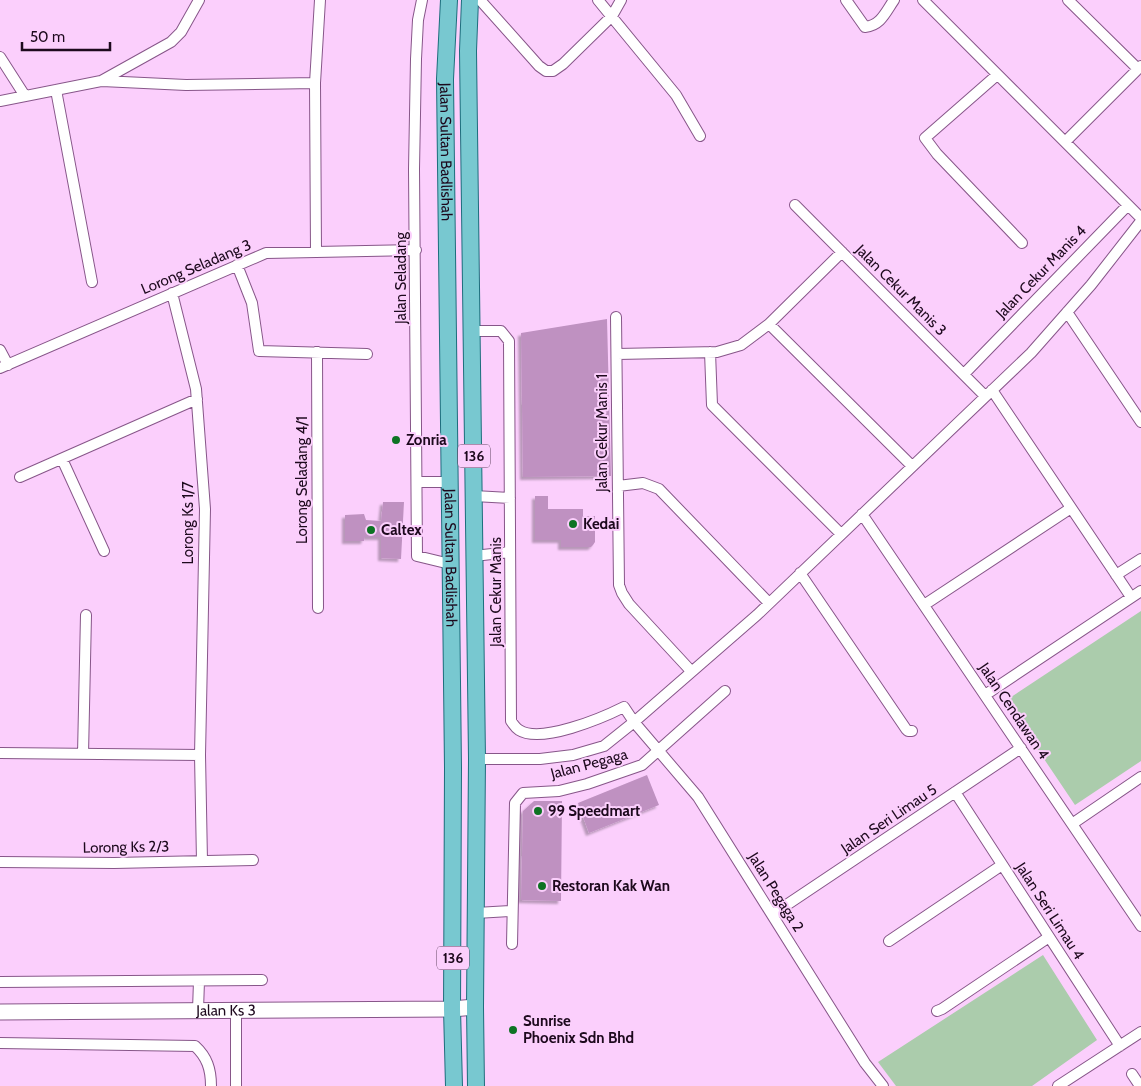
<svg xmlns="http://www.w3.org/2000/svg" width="1141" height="1086" font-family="Cabin,sans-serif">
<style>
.green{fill:#abccac}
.building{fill:#bf91c1;filter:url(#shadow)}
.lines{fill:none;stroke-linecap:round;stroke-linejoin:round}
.street-casing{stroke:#875689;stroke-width:12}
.secondary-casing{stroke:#875689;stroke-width:17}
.primary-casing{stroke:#1e6e7d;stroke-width:18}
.street{stroke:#fff;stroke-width:10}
.secondary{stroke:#fff;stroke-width:15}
.primary{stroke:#78c8d0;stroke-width:16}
.poi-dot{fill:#0d7323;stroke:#fbcffc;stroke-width:2}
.labels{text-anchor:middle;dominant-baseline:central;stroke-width:4;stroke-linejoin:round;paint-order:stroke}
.shield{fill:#fbcffc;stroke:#604460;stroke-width:1}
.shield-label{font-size:14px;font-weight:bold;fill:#1d091d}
.street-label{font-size:15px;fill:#1d091d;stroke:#fbcffc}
.poi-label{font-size:15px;font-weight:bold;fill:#1d091d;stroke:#fbcffc;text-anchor:start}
</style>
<defs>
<filter id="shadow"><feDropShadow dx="-3" dy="3" stdDeviation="1" flood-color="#0004"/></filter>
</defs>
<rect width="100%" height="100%" fill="#fbcffc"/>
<path class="green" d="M 1141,611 L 1141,761 L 1075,805 L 1005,701 Z
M 1043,955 L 1097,1040 L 1032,1086 L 896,1086 L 878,1062 Z"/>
<path class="building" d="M 607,319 L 611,476 L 523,477 L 521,333 Z
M 535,496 L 548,496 L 548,509 L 583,509 L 583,516 L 595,516 L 595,542 L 593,545 L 591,547 L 561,547 L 561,540 L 535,540 Z
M 383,502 L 404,502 L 401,559 L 381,558 L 381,537 L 365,537 L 364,541 L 345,541 L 345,515 L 364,514 L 366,520 L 381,521 Z
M 647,775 L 659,805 L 589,833 L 578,803 Z
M 534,801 L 562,801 L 561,901 L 521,900 L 523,811 Z"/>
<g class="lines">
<g class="street-casing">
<path id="street" d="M 422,0 L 418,20 L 416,59 L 414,169 L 417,556 L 450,564
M 480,0 L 539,66 L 546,71 L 553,71 L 563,64 L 612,16 L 621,0
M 598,0 L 676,95 L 700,136
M 846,0 L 865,27 C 881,25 885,13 894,0
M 923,0 L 1128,205
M 1068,0 L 1138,69
M 0,57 L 25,96
M 997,75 L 925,138 L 937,154 L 1022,243
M 102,81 L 186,85 L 315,83
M 56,90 L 92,282
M 0,101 L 101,81 L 171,42 L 181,32 L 199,0
M 1065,142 L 1141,66
M 795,205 L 985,396
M 316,252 L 315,83 L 320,0
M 237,265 L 252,303 L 259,351 L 367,354
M 172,293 L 196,389 L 205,509 L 200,755 L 202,861
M 1067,312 L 1141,422
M 616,317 L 619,585 L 622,593 L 629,604 L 691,671
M 769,324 L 912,466
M 472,331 L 501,331 L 509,341 L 511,721 C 513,724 516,728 519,730 C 541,744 602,718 624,707 L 634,722 L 698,797 L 865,1063 L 883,1086
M 0,350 L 8,365
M 317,352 L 318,608
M 710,352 L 712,405 L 841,534
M 617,354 L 717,352 L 741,345 L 769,324 L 842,252
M 0,368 L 266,253 L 416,250
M 964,374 L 1128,205 L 1141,218
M 992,390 L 1131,597
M 62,459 L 104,551
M 20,477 L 197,399
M 417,482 L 449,482
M 618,486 L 643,483 L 659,489 L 769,603
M 474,496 L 510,498
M 862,514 L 1141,926
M 474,556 L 510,552
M 800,573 L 906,729 L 908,731 L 912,731
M 1116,575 L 1141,559
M 924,605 L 1071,508
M 985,695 L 1141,591
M 0,753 L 200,755
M 83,754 L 86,615
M 477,759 L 540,759 L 573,755 L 604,746 L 634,722 L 757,615 L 1031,353 L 1091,285 L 1141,221
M 955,792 L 1120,1046
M 1072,824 L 1141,777
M 0,862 L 114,863 L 253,860
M 476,913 L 512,911
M 773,914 L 1021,748
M 889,941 L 1002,865
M 512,944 L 515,803 L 523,793 L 559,791 L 587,784 L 642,765 L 725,691
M 0,982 L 262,980
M 198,1010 L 199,981
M 937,1011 L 942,1009 L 1049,937
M 0,1043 L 195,1046 C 207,1057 211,1069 211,1086
M 1132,1074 L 1140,1086
M 236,1086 L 236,1010
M 1058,1086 L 1141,1032"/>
</g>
<g class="secondary-casing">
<g id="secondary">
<path id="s1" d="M 0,1012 L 452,1009 L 475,1007"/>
</g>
</g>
<g class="primary-casing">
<g id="primary">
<path id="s2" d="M 449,0 L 445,79 L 453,768 L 452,1009 L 454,1086"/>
<path d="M 470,0 L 468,51 L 477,759 L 475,1007 L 476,1086"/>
</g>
</g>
<use href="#street" class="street"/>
<use href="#secondary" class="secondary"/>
<use href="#primary" class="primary"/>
</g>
<g class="poi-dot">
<circle cx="396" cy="440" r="5"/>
<circle cx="573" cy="524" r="5"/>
<circle cx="371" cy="530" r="5"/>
<circle cx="538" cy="811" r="5"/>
<circle cx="542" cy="886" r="5"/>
<circle cx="513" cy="1030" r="5"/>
</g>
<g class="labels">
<g class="shield">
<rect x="458" y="444.5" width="32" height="23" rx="4"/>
<rect x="437" y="946.5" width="32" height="23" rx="4"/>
</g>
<g class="shield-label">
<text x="474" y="456">136</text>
<text x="453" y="958">136</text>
</g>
<g class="street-label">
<text stroke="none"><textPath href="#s2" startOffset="152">Jalan Sultan Badlishah</textPath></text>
<text transform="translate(196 267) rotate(-23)">Lorong Seladang 3</text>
<text transform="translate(1041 272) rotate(-46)">Jalan Cekur Manis 4</text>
<text transform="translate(401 278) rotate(-90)">Jalan Seladang</text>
<text transform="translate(901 290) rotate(45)">Jalan Cekur Manis 3</text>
<text transform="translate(602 433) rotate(-90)">Jalan Cekur Manis 1</text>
<text transform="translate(302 480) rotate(-90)">Lorong Seladang 4/1</text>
<text transform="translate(188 523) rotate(-90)">Lorong Ks 1/7</text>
<text stroke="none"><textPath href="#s2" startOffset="558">Jalan Sultan Badlishah</textPath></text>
<text transform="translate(496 592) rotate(-90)">Jalan Cekur Manis</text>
<text transform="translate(1014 711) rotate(56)">Jalan Cendawan 4</text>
<text transform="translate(589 764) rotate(-15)">Jalan Pegaga</text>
<text transform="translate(889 819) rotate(-34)">Jalan Seri Limau 5</text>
<text transform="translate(126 847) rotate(-1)">Lorong Ks 2/3</text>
<text transform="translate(776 892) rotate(58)">Jalan Pegaga 2</text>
<text transform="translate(1050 911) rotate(57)">Jalan Seri Limau 4</text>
<text stroke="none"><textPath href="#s1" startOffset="226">Jalan Ks 3</textPath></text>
</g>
<g class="poi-label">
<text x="406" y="440">Zonria</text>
<text x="583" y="524">Kedai</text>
<text x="381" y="530">Caltex</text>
<text x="548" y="811">99 Speedmart</text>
<text x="552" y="886">Restoran Kak Wan</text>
<text x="523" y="1021">Sunrise<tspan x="523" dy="17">Phoenix Sdn Bhd</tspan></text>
</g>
</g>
<path d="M22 42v8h88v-8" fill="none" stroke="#1d091d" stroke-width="2.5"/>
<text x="30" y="42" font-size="15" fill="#1d091d" stroke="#fbcffc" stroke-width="4" paint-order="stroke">50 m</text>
</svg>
